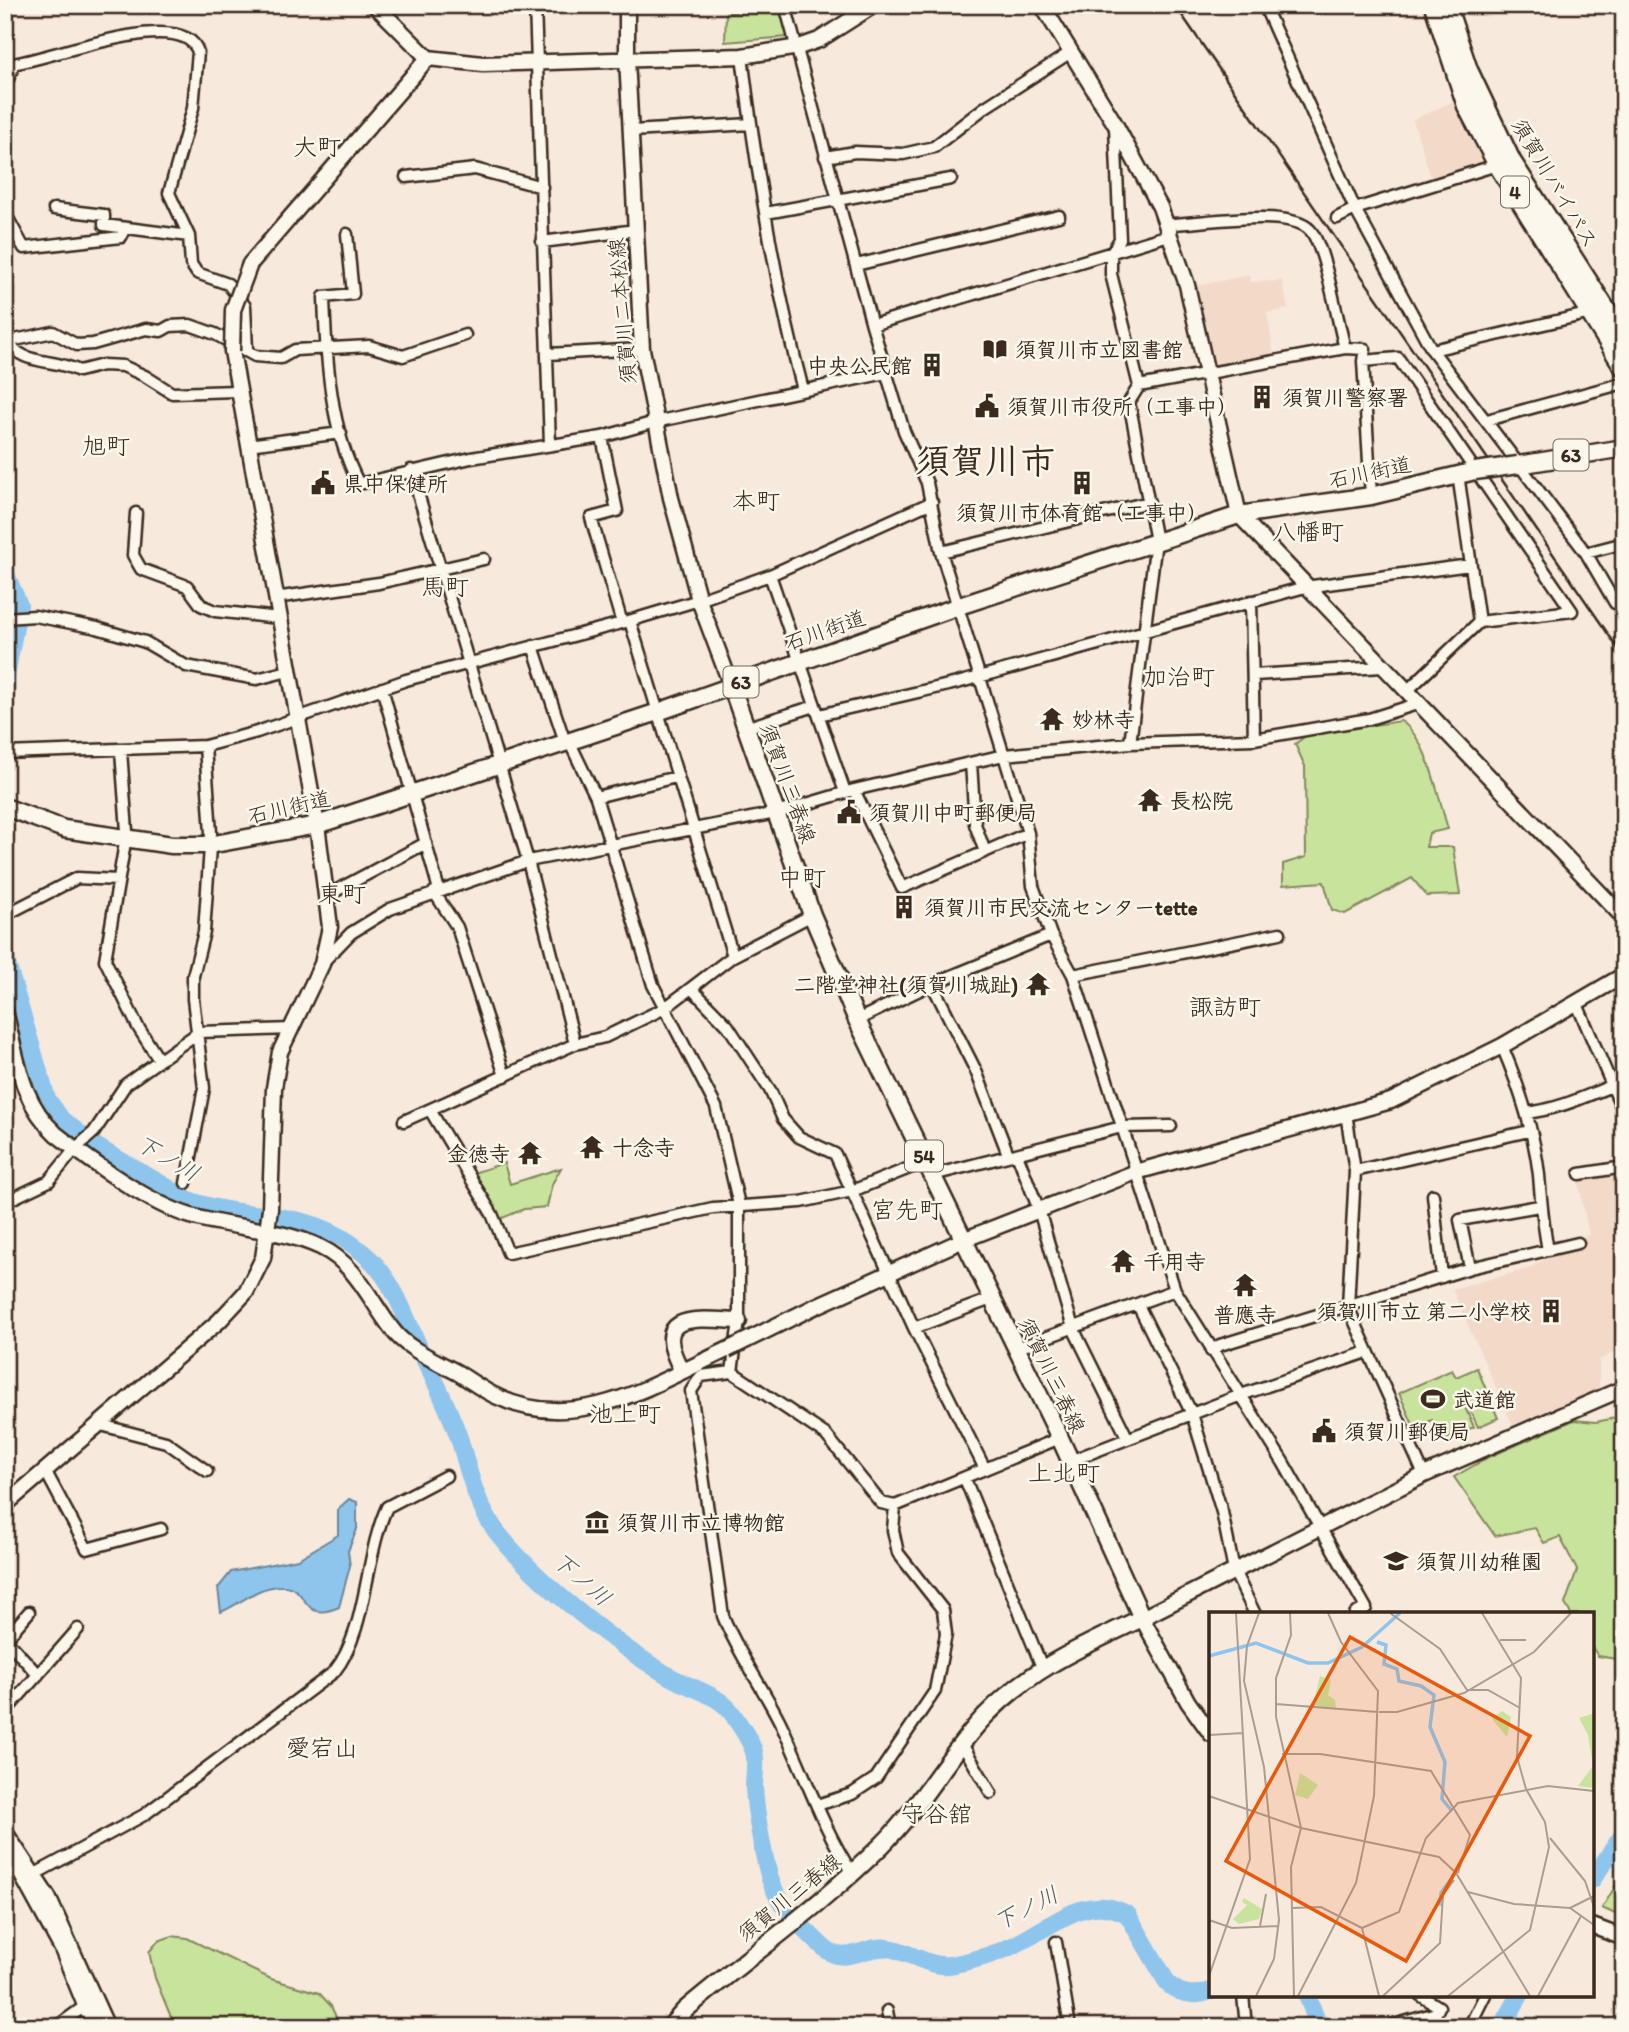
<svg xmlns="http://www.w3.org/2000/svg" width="1629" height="2032" font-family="Itim,'Klee One',sans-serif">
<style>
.built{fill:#f2d9c8}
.green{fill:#c8e49c;stroke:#82875d;stroke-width:2}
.water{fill:#8ec5ed;stroke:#6d879a;stroke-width:2}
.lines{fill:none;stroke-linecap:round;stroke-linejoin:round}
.river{stroke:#8ec5ed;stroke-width:18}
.street-casing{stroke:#3b2a1e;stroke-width:15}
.secondary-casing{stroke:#3b2a1e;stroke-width:19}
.primary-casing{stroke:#3b2a1e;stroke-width:21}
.highway-casing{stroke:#3b2a1e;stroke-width:23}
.street{stroke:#fbf7ec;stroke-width:10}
.secondary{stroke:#fbf7ec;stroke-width:14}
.primary{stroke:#fbf7ec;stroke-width:16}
.highway{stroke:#fbf7ec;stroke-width:18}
.rail{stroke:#3b2a1e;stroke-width:2.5}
.secondary-bridge-casing{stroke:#3b2a1e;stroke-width:19;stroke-linecap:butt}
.primary-bridge-casing{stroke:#3b2a1e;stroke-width:21;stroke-linecap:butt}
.secondary-bridge{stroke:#fbf7ec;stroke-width:14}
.primary-bridge{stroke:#fbf7ec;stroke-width:16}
.labels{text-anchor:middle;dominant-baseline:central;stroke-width:5;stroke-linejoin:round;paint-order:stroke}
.shield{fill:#fbf7ec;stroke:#75685c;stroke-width:2}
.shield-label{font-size:19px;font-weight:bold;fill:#3b2a1e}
.street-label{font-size:21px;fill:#3b2a1e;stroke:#fbf7ec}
.poi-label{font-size:21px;font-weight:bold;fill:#3b2a1e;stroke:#fbf7ec;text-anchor:start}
.water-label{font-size:23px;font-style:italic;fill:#54585c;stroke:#fbf7ec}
.quarter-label{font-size:24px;fill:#3b2a1e;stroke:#fbf7ec}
.town-label{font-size:35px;font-weight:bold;fill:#3b2a1e;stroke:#fbf7ec}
.inset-river{fill:none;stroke:#8ec5ed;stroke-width:3.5}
.inset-road{fill:none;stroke:#ac9d90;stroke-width:2}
.view{fill:#e8590c;fill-opacity:0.15;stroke:#e8590c;stroke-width:3.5}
.inset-edge{fill:none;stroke:#3b2a1e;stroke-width:3.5}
</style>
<rect width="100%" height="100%" fill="#f7e9dc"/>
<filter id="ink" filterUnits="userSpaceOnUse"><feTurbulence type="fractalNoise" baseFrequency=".0143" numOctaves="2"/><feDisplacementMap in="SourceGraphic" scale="14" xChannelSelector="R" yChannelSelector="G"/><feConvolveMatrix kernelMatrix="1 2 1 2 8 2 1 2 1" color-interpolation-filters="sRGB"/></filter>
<g filter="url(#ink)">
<path class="built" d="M 1454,101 L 1486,166 L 1432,181 L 1413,120 Z
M 1249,275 L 1250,282 L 1282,281 L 1288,309 L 1267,313 L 1274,356 L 1214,365 L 1197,286 Z
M 1624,1171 L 1624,1347 L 1599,1360 L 1599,1389 L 1513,1425 L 1452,1289 L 1528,1269 L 1554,1254 L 1581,1248 L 1579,1238 L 1589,1235 L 1578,1180 Z"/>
<path class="green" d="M 736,5 L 780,5 L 788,37 L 725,42 L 726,13 L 736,12 Z
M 1401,721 C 1429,740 1438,798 1448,829 L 1429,833 L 1426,847 L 1453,847 L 1460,895 L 1427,896 L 1412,878 L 1345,914 L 1332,910 L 1324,882 L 1283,885 L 1283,864 L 1306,857 L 1305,766 L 1295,744 L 1307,735 Z
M 504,1163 L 510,1184 L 561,1168 L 552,1184 L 547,1207 L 524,1209 L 495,1221 L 473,1173 Z
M 1477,1368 L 1498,1418 L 1478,1427 L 1467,1404 L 1464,1405 L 1474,1427 L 1442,1441 L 1432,1420 L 1414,1427 L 1399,1393 L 1452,1370 L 1456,1377 Z
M 1624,1416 L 1624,1660 L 1622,1660 L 1598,1656 L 1592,1647 L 1592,1614 L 1571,1614 L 1565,1604 L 1577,1570 L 1560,1537 L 1544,1543 L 1535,1528 L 1495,1536 L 1454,1477 L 1487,1458 L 1574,1420 L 1596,1422 Z
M 1624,1872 L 1624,1918 L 1602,1908 Z
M 172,1936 L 187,1938 L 271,1979 L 319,1993 L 331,2006 L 336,2017 L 331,2027 L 175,2027 L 155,1978 L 149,1952 L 158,1941 Z"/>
<path class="water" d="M 349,1499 L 357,1502 L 357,1529 L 348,1551 L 350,1566 L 339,1607 C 298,1625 311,1584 280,1586 C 255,1587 243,1603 221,1612 L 218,1588 L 231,1572 L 298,1559 L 338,1535 L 338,1509 Z"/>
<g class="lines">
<path class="river" d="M 5,572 L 19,605 L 5,681
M 5,957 L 47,1099 L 62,1120 L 97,1147 L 191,1201 C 258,1224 314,1204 372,1261 C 396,1286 407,1321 421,1352 C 435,1381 450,1410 460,1441 C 469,1472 476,1505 496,1531 C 533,1579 612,1642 664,1673 C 686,1688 719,1692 734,1716 C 740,1726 751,1740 754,1752 C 757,1762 754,1776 754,1787 C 755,1809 765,1870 774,1889 C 783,1910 806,1931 823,1947 C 845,1968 865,1944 888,1948 C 910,1951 931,1970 955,1964 C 975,1960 1002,1952 1020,1942 C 1054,1925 1089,1891 1128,1915 L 1168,1984 C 1181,1995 1194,1997 1211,1991
M 1592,1880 L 1624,1833
M 1307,1995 L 1319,2027
M 1502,2027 L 1520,1995"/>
<g class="street-casing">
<path id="street" d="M 535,5 L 550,445
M 785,5 L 872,325 L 904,431 L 927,483 L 941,552 L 1028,833 L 1033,886 L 1051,935 L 1073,975 L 1175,1290 L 1283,1462 L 1366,1608 L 1355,1614
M 1264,5 L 1355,209 L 1432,350 L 1586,553 L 1615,603 L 1624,604
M 742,56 C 756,168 774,281 803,390
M 5,65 C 40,64 183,3 198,52 L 193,108 L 169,193 L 189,236 L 191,264 L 197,273 L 228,284 L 245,306 L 247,350
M 5,86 L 14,65
M 1115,127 L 1120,239 L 1111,254 L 1111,274 L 1139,386
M 632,131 L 751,124
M 825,157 L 855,152 L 903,154 L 934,147 L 984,108 L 1071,52
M 406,177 L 475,169 L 542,187
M 54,209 L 104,215 L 104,225 L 189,236
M 5,213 L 24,248 L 121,237 L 126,228
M 766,213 L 951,179
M 1337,218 L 1355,209 L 1500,164
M 347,234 L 353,294 L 324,297 C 326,358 330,430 359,484 L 471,458 L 602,437 L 655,422 L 886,373
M 542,242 L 636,230
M 856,265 L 1059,216
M 872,325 L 1169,235 L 1173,224 C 1204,223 1289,208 1310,230 C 1325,246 1338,324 1345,348
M 5,337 L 15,340 L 53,332 L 77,345 L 93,344 L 146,329 L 161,331 L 170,326 L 190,325 L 215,334 L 255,356 L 281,358 L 295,350 L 369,346 L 403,356 L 465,335
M 6,339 C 22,367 51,357 79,371 L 103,365 L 123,366 L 145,376 L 172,393 L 237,391
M 1432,350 L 1591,313
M 548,354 L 642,349
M 1363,361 L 1371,496
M 1487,420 L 1624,383
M 602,437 L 617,511 L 591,518 L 622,623
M 248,445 L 341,433
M 411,470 L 528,861 L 575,1044
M 136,513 L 133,555 L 141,569 L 187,586 L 201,605 L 215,611 L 279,618
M 941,552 L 1149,502
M 1586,553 L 1624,543
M 770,575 L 845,792
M 275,598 L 379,583 L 484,559
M 1251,601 L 1254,739
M 5,618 L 35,616 L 97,628 L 145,642 L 186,666 L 257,679 L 288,671
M 630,621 L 733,956
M 533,646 L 565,742
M 1254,675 L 1382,667
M 382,688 L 439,890
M 1406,692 L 1479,622 L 1458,474
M 819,715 L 957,683 L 1305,587 L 1470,565
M 745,728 L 815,706
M 569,741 L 596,797 L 653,985 L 716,1107 L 739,1205 L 739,1321 L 732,1372
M 1130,743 L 1156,541 L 1129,402 L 1139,386 L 1345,348 L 1365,349 L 1363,361 L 1398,358 L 1572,611 L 1479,622
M 121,751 L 127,831 L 105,960 L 138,1027 L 159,1060
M 5,753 L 205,746 L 257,732 L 406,680 L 622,623 L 699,600 L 770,575 L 932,502
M 971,763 L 975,824 L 985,852
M 854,790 L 902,888 L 1028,833
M 596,797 L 676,777
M 434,892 L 457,927 L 505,1076
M 326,896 L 426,843
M 5,915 L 77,878 L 118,880
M 324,961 L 351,933 L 390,909 L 528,861 L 776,813 L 854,790 L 1004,755 L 1130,743 L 1254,739 L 1369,719 L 1417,704
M 1073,975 L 1280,933
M 932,984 L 976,1071 L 1008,1154
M 692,989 L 728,1026 L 770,1090 L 783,1119 L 799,1137 L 835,1154 L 914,1328 L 985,1469
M 1577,1004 L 1624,1113
M 857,1020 L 932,984 L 1051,935
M 430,1110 L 492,1214 L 508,1253 L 713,1208 L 801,1202 L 852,1191 L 927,1161
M 1346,1113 L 1355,1171 L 1348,1307 L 1424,1475
M 1526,1113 C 1562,1109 1590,1094 1624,1081
M 404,1121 L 575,1044 L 605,1037 L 665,1008 L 733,956 L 812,915
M 1017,1154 L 1039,1210 L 1073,1328 L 1127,1437
M 1355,1171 L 1529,1131
M 1580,1174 L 1624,1167
M 933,1175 L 1122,1127 L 1171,1126
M 186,1183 L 204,1088 L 193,999 L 193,976 L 204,932 L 211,833 L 205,746
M 1433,1195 L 1442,1277
M 5,1202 L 49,1181 L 75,1149 L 94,1132 L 126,1084 L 199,1032 L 292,1029
M 1548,1250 L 1578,1243
M 1470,1268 L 1460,1220 L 1539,1206
M 1138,1305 L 1192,1414 L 1222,1512 L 1234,1571 L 1255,1614
M 914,1328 L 991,1299
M 1015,1349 L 1175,1290
M 1211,1351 L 1220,1345 L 1470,1268 L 1548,1250 C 1543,1225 1541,1201 1539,1175 C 1534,1131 1519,1086 1502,1046
M 101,1425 L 166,1442 L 207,1471
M 1070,1461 L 1241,1395 L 1367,1352
M 46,1472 L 87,1549 L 161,1529
M 965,1479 L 1042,1667
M 5,1638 L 38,1675
M 5,1640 L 29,1612
M 5,1712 L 78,1629
M 962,1744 L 991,1793
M 817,1805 L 852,1794 L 876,1778 L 935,1691 L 946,1634 L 943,1610 L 898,1553 L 893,1530 L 895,1506
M 852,1873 C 822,1827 805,1774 781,1724 C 763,1687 738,1654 723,1616 L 691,1391 L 701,1376 L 732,1372 L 826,1435 L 881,1503 L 895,1506 L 1060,1438
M 35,1874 L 144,1815 L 334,1672 C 368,1630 364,1557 387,1507 L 446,1476
M 1056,1942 L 1070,2027
M 1243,1995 L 1246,2027
M 887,2011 L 890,2027
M 56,2027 L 85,2006
M 1387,2027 L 1436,2013 L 1439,2007 L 1420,1995
M 1469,2027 L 1485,1995"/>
</g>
<g class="secondary-casing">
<path id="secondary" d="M 375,5 L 428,58 L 483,64 L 742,56 L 799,47 L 819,40 L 874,5
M 627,5 L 627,58 L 642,349 L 671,498 L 699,600 L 731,685
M 1042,5 L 1115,124 L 1160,207 L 1187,285 L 1239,515 L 1624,918
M 250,264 L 428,58
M 5,1011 C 17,1057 20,1101 56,1134 C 90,1161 151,1205 191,1216 C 234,1229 279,1228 320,1247 C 356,1264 369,1299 392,1329 C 406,1349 437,1361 458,1373 C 471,1381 484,1391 498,1397 C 578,1435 655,1383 727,1350
M 814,1307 L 963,1240 L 1136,1172 L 1391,1101 L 1502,1046 L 1624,975
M 682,1371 C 649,1311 696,1319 739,1321
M 5,1505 L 219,1321 L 246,1292 L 263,1258 L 270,1209 L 274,1088 L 280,1052 L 322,964 L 330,927 L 317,825 L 232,351
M 1211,1734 L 1188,1702 L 1142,1618 L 1424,1475 L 1624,1388
M 5,1832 L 48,1897 L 107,2027
M 9,1852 L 62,1949 L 94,2027
M 1592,1926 L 1624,1938"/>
</g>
<g class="primary-casing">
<path id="primary" d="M 1518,465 L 1624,448
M 5,807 L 64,829 L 172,845 L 209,845 L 317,825 L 658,712 L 959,606 L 1239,515 L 1371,496 L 1475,471
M 670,2027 L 685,2010 C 750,1955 822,1905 882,1845 C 921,1806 947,1756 985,1716 C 1033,1667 1081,1647 1142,1618 L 1060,1438 L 857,1020 L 812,915 L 731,685"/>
</g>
<g class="highway-casing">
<path id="highway" d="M 1434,5 L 1467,106 L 1498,165 L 1624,367
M 1446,5 L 1468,70 L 1511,161 L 1624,338"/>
</g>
<use href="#street" class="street"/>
<use href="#secondary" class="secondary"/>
<use href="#primary" class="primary"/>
<use href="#highway" class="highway"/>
<path class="rail" d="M 1175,5 L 1624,657"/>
<g class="secondary-bridge-casing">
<path id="secondary-bridge" d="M 232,351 L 233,310 L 250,264
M 727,1350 L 814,1307"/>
</g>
<g class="primary-bridge-casing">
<path id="primary-bridge" d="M 1475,471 L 1518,465"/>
</g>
<use href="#secondary-bridge" class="secondary-bridge"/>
<use href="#primary-bridge" class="primary-bridge"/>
</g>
</g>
<defs>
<g id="library-bare" transform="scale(1.89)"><path d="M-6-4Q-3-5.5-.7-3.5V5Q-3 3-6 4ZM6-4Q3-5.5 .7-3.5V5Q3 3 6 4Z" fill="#3b2a1e" stroke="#fbf7ec" stroke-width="2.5" paint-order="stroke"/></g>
<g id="building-bare" transform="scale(1.89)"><path d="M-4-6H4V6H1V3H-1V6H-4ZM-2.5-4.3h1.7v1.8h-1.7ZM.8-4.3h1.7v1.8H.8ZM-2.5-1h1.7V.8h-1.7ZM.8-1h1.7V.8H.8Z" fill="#3b2a1e" stroke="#fbf7ec" stroke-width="2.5" paint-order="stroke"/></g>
<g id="civic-bare" transform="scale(1.89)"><path d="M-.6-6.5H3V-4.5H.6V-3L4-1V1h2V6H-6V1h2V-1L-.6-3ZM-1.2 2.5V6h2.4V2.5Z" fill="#3b2a1e" stroke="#fbf7ec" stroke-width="2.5" paint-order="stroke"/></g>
<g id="temple-bare" transform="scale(1.89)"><path d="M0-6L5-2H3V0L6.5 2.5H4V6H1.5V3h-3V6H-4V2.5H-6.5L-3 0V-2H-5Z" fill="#3b2a1e" stroke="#fbf7ec" stroke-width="2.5" paint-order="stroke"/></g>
<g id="stadium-bare" transform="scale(1.89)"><path d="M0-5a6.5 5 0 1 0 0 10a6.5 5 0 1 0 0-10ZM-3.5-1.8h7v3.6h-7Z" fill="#3b2a1e" stroke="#fbf7ec" stroke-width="2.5" paint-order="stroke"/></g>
<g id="museum-bare" transform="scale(1.89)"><path d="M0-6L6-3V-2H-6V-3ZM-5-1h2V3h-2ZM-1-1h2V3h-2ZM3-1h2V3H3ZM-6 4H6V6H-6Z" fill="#3b2a1e" stroke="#fbf7ec" stroke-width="2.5" paint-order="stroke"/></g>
<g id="school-bare" transform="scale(1.89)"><path d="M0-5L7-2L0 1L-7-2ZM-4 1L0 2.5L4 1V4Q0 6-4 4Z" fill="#3b2a1e" stroke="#fbf7ec" stroke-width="2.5" paint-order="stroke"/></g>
</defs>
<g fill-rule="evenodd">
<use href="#library-bare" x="995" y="349"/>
<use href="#building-bare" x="932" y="365"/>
<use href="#building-bare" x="1262" y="397"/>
<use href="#civic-bare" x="987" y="406"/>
<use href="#civic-bare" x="323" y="483"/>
<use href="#building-bare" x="1082" y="483"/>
<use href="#temple-bare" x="1052" y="719"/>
<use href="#temple-bare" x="1150" y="800"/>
<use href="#civic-bare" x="849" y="812"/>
<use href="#building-bare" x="904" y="907"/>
<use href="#temple-bare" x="1038" y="984"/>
<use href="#temple-bare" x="592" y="1147"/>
<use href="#temple-bare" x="530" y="1153"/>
<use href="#temple-bare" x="1123" y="1261"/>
<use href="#temple-bare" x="1245" y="1285"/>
<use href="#building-bare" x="1551" y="1311"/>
<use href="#stadium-bare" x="1433" y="1399"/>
<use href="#civic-bare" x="1324" y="1431"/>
<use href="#museum-bare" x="597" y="1522"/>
<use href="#school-bare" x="1396" y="1561"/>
</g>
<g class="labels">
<g class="shield">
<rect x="1501" y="176.5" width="28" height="31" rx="5"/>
<rect x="1553.5" y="439.5" width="35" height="31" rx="5"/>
<rect x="723.5" y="666.5" width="35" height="31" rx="5"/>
<rect x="905" y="1140.5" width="38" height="31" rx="5"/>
</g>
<g class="shield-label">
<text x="1515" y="192">4</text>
<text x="1571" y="455">63</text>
<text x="741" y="682">63</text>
<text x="924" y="1156">54</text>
</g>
<g class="street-label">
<text transform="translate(1555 183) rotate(59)">須賀川バイパス</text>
<text transform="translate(622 311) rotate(-95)">須賀川二本松線</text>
<text transform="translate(1370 472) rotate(-12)">石川街道</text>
<text transform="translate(825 630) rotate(-19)">石川街道</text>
<text transform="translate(788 783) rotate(70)">須賀川三春線</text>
<text transform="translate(289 807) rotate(-13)">石川街道</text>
<text transform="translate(1052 1375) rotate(64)">須賀川三春線</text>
<text transform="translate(789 1897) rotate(-39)">須賀川三春線</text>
</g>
<g class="poi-label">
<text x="1015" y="349">須賀川市立図書館</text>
<text x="912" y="365" text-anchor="end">中央公民館</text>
<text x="1282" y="397">須賀川警察署</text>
<text x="1007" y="406">須賀川市役所（工事中）</text>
<text x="343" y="483">県中保健所</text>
<text x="1082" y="512" text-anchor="middle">須賀川市体育館（工事中）</text>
<text x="1072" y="719">妙林寺</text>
<text x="1170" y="800">長松院</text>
<text x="869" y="812">須賀川中町郵便局</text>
<text x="924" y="907">須賀川市民交流センターtette</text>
<text x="1018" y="984" text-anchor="end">二階堂神社(須賀川城趾)</text>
<text x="612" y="1147">十念寺</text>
<text x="510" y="1153" text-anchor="end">金徳寺</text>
<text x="1143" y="1261">千用寺</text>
<text x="1531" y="1311" text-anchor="end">須賀川市立 第二小学校</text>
<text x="1245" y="1314" text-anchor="middle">普應寺</text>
<text x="1453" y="1399">武道館</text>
<text x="1344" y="1431">須賀川郵便局</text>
<text x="617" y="1522">須賀川市立博物館</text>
<text x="1416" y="1561">須賀川幼稚園</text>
</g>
<g class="water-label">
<text transform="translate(168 1158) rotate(30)">下ノ川</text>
<text transform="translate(582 1579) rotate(41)">下ノ川</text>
<text transform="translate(1026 1908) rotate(-27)">下ノ川</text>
</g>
<g class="quarter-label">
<text x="317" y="146">大町</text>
<text x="106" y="445">旭町</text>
<text x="756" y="500">本町</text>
<text x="1308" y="531">八幡町</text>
<text x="445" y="586">馬町</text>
<text x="1179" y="676">加治町</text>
<text x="802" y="877">中町</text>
<text x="342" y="893">東町</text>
<text x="1225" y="1006">諏訪町</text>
<text x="907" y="1209">宮先町</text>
<text x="625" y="1413">池上町</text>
<text x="1064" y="1472">上北町</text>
<text x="322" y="1747">愛宕山</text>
<text x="936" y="1813">守谷舘</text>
</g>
<g class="town-label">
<text x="985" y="461">須賀川市</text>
</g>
</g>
<g transform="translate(1209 1612)">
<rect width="385" height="385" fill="#f7e9dc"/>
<path d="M 111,64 L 122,68 L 119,83 L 126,88 L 127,97 L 104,93 ZM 293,99 L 302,105 L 298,125 L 283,107 ZM 383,102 L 385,104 L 385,176 L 369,174 L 384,154 L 379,123 L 370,106 ZM 91,161 L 109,173 L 99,187 L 86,183 ZM 35,286 L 53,297 L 50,307 L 30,312 L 24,307 L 38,293 L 33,290 Z" fill="#c8e49c"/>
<path class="inset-river" d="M 168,30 L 177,33 L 175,52 L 188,57 L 190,69 L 212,74 L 225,83 L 221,115 L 236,150 L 233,187 L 243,199M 0,44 L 47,31 L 99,51 L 119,51 L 153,35 L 191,1M 231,294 L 232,281 L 248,259"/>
<path class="inset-road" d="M 81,1 L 82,23 L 67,66 L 67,105 L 92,216 L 82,255 L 85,384M 181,1 L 231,37 L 258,78 L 279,78 L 311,96M 291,28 L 317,28M 67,92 L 169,100M 170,100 L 188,100 L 255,81 L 325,40 L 362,1M 0,123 L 34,121M 73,142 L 111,142 L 222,159 L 261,223 L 249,261M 0,184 L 92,216 L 230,245 L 247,261 L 321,384M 341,226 L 376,269 L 385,295M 259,280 L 305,292 L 361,296 L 385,313M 83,296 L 112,295 L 153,316 L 170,384M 361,296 L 385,284M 0,308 L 23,316 L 69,314M 51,314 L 57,282M 153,316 L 190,300 L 217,226 L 249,191 L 339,174 L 385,179M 0,364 L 41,247 L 27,1M 47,384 L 65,347 L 70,308 L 55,155 L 35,69 L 38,34 L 50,1M 89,384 L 147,271 L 165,184 L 169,79 L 132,30 L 119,1M 174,384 L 231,331 L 234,283 L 245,268M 239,384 L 321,318 L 340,235 L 336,210 L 317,177 L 308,145 L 312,66 L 273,1M 329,384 L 372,304"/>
<path class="view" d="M 141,25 L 321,124 L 197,349 L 17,249 Z"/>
<rect width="385" height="385" class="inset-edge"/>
</g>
<rect width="1629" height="2032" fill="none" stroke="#fbf7ec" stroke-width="28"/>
<rect x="14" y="14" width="1601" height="2004" fill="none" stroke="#3b2a1e" stroke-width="2.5" filter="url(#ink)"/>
</svg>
